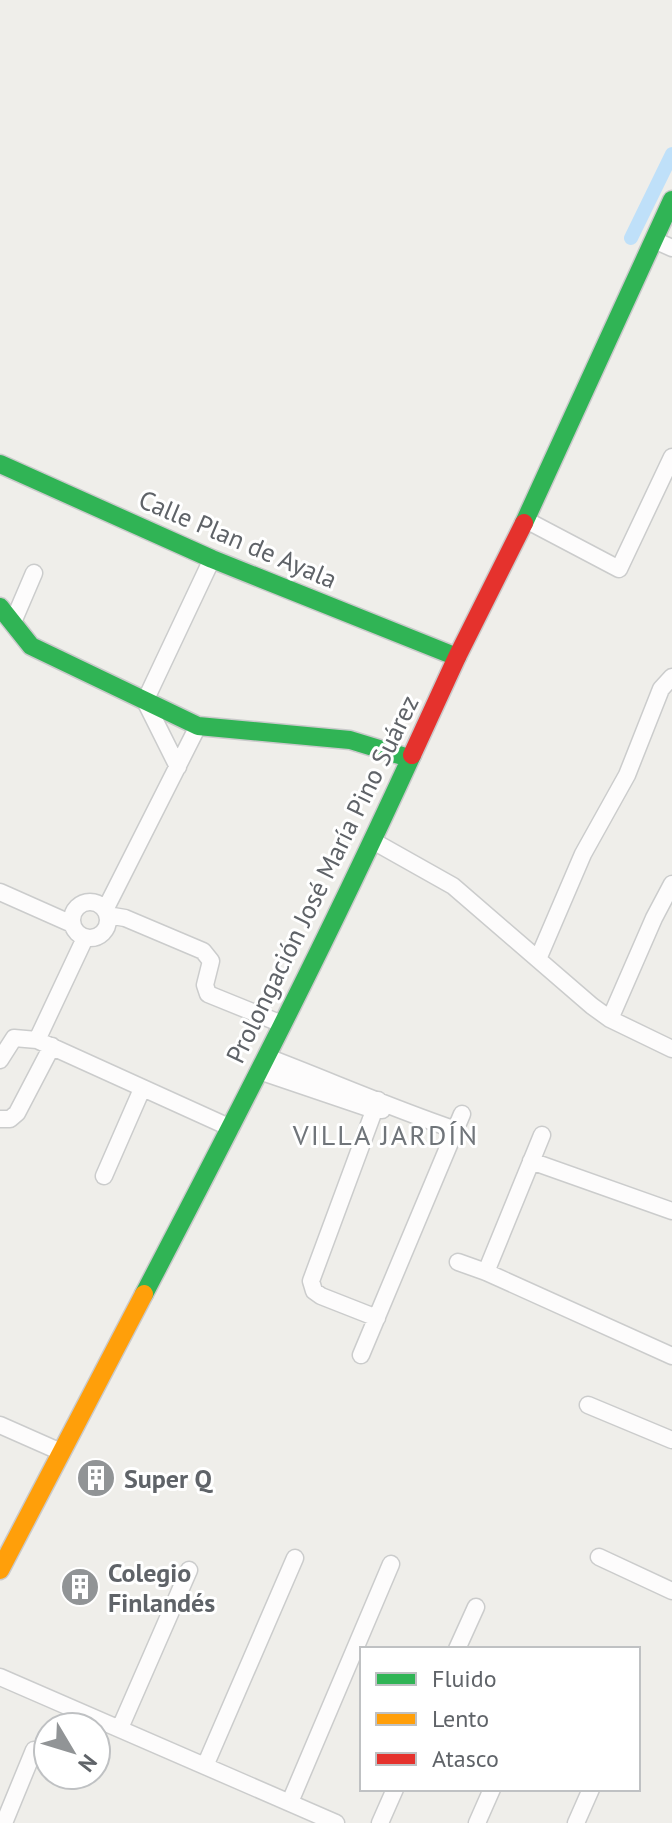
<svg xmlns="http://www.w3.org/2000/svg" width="672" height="1823" font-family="'PT Sans',sans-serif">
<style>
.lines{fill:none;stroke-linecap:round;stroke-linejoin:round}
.canal{stroke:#bfe0f9;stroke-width:14}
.street-casing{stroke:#cbcccc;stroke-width:19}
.fast-casing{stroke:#cacacb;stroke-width:21}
.slow-casing{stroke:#cacacb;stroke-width:21}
.jam-casing{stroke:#cacacb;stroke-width:21}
.street{stroke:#fdfcfc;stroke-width:16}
.fast{stroke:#30b455;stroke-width:18}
.slow{stroke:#ff9f0a;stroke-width:18}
.jam{stroke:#e5322d;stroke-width:18}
.labels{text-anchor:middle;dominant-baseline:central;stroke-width:6;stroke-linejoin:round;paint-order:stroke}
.street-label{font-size:26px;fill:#5f6368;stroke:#fff}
.poi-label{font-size:26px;font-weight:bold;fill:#5f6368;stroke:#fff;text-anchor:start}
.neighbourhood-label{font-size:28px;letter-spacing:2px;fill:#70757a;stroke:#fff}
</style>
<rect width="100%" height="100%" fill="#efeeea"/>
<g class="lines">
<path class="canal" d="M 631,238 L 672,154"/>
<g class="street-casing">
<path id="street" d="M 654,240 L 672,248
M 526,520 L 619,569 L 672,457
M 13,622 L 34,573
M 178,767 L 145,701 L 212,559
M 373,841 L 453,886 L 592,1006 L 610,1019 L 672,1049
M 0,892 L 72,924
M72 920a18 18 0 1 1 36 0a18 18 0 1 1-36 0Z
M 105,910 L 198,726
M 107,915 L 125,918 L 203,951 L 211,961 L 205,985 L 208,994 L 282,1024
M 538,959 L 583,854 L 627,775 L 661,689 L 672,677
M 610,1019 L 654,918 L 672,884
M 37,1040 L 85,938
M 267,1057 C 330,1081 391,1108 456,1130
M 0,1060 L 14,1038 L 37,1040 L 231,1128
M 259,1071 L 374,1110 L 382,1110
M 0,1119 L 10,1119 L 17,1113 L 52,1046
M 531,1161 L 672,1211
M 104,1176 L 142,1089
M 458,1262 L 486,1272 L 672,1356
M 486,1272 L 542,1135
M 377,1318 L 321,1296 L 314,1291 L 311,1281 L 378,1100
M 361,1355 L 462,1114
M 588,1405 L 672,1440
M 0,1425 L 61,1452
M 599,1557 L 672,1591
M 457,1649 L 476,1607
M 0,1677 L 336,1823
M 120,1728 L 189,1570
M 205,1766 L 295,1558
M 290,1802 L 391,1564
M 4,1823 L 34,1750
M 380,1823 L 395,1789
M 477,1823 L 492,1789
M 576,1823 L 591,1789"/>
</g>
<g class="fast-casing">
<path id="fast" d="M 0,464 L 212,559 L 457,657
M 524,523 L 672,200
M 0,607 L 31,646 L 198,726 L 350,740 L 409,758
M 144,1294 C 237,1116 329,937 412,755"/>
</g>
<g class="slow-casing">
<path id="slow" d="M 0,1570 L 144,1294"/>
</g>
<g class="jam-casing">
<path id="jam" d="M 412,755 L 457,657 L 524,523"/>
</g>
<use href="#street" class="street"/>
<use href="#fast" class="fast"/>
<use href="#slow" class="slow"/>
<use href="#jam" class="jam"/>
</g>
<defs>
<g id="building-disc" transform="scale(2)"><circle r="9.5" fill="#919496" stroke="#fff"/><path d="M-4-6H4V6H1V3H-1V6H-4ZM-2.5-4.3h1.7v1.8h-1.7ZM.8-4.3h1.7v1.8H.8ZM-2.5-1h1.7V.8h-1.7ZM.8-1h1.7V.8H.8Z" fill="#fff"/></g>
</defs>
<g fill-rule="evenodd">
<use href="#building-disc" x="96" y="1478"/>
<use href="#building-disc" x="80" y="1587"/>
</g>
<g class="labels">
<g class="street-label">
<text transform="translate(238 539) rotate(23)">Calle Plan de Ayala</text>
<text transform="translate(322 879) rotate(-64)">Prolongación José María Pino Suárez</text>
</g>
<g class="poi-label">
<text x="124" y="1478">Super Q</text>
<text x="108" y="1572">Colegio<tspan x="108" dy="30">Finlandés</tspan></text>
</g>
<g class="neighbourhood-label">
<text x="386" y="1134">VILLA JARDÍN</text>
</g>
</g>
<rect x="360" y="1647" width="280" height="144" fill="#ffffff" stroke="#bfc1c3" stroke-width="2"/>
<rect x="376" y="1673" width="40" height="12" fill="#30b455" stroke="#bfc1c3" stroke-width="2"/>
<text x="432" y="1687" font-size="24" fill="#5f6368">Fluido</text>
<rect x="376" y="1713" width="40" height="12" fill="#ff9f0a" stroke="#bfc1c3" stroke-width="2"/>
<text x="432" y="1727" font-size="24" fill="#5f6368">Lento</text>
<rect x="376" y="1753" width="40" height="12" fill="#e5322d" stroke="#bfc1c3" stroke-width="2"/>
<text x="432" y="1767" font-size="24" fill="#5f6368">Atasco</text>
<g transform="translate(72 1751) rotate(128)"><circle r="38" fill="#ffffff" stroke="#bfc1c3" stroke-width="2"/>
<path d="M0-6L14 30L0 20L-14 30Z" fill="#919496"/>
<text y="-12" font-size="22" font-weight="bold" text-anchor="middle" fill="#5f6368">N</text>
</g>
</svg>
